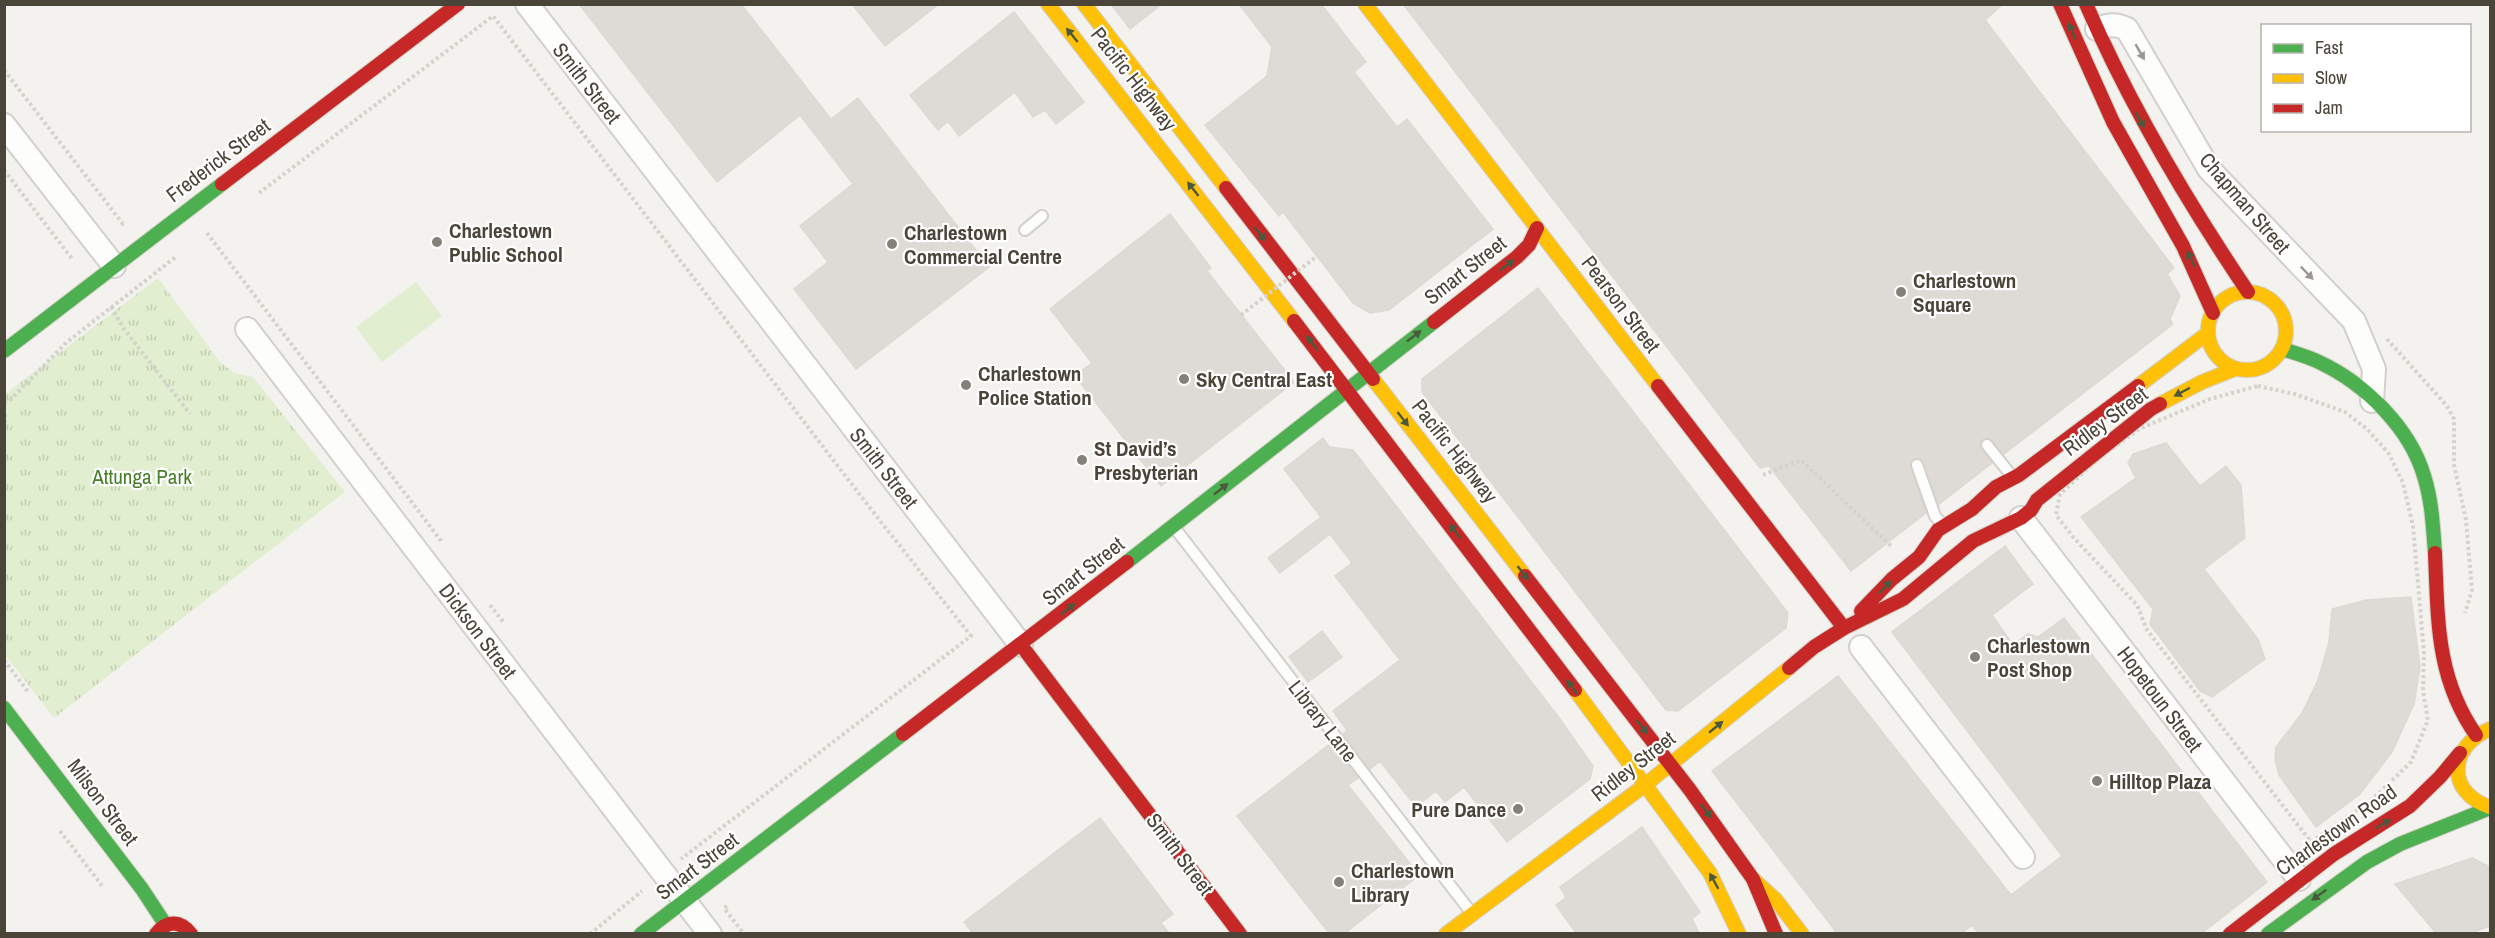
<svg xmlns="http://www.w3.org/2000/svg" width="2495" height="938" font-family="'Archivo Narrow',sans-serif">
<style>
.green{fill:#e1eecf}
.park{fill:url(#park-tufts)}
.building{fill:#dedbd6;stroke:#dcd9d4;stroke-width:1.5}
.lines{fill:none;stroke-linecap:round;stroke-linejoin:round}
.lane-casing{stroke:#d2d0cb;stroke-width:14}
.street-casing{stroke:#d2d0cb;stroke-width:26}
.fast-casing{stroke:#d3cfc5;stroke-width:16}
.slow-casing{stroke:#d3cfc5;stroke-width:16}
.jam-casing{stroke:#d3cfc5;stroke-width:16}
.path{stroke:#d3d2cc;stroke-width:4;stroke-dasharray:3 3;stroke-linecap:butt}
.lane{stroke:#fdfdfc;stroke-width:10}
.street{stroke:#fdfdfc;stroke-width:22}
.fast{stroke:#4caf50;stroke-width:14}
.slow{stroke:#ffc107;stroke-width:14}
.jam{stroke:#c62828;stroke-width:14}
.path-bridge{stroke:#d3d2cc;stroke-width:4;stroke-dasharray:3 3;stroke-linecap:butt}
.oneway{fill:#4b593e}
.oneway2{fill:#9b9791}
.poi-dot{fill:#868178;stroke:#fff;stroke-width:2}
.labels{text-anchor:middle;dominant-baseline:central;stroke-width:4.5;stroke-linejoin:round;paint-order:stroke}
.street-label{font-size:21px;fill:#4b4439;stroke:#fff}
.poi-label{font-size:21px;font-weight:bold;fill:#4b4439;stroke:#fff;text-anchor:start}
.park-label{font-size:21px;fill:#4a7f2a;stroke:#fff}
</style>
<defs>
<pattern id="park-tufts" width="24" height="20" patternUnits="userSpaceOnUse" patternTransform="scale(1.5)"><rect width="24" height="20" fill="#e1eecf"/><path d="M3 7l-1-3M5 7V3M7 7l1-3M15 17l-1-3M17 17v-4M19 17l1-3" fill="none" stroke="#c3cdb2"/></pattern>
</defs>
<rect width="100%" height="100%" fill="#f4f2ee"/>
<path class="green" d="M 416,282 L 442,316 L 382,362 L 356,327 Z"/>
<path class="park" d="M 158,278 L 221,363 L 235,373 L 253,377 L 345,492 L 54,718 L 5,655 L 5,394 Z"/>
<path class="building" d="M 579,4 L 741,4 L 831,119 L 858,98 L 989,267 L 856,369 L 794,289 L 828,262 L 800,226 L 853,184 L 800,115 L 717,182 Z
M 852,4 L 939,4 L 885,46 Z
M 1111,4 L 1162,4 L 1130,29 Z
M 1239,4 L 1321,4 L 1366,62 L 1354,72 L 1397,127 L 1407,119 L 1493,229 L 1389,310 L 1370,313 L 1353,303 L 1283,212 L 1279,216 L 1205,125 L 1267,76 L 1272,47 Z
M 1403,4 L 2003,4 L 1985,20 L 2174,268 L 2167,274 L 2180,296 L 2170,319 L 2173,324 L 2004,454 L 1990,438 L 1983,439 L 1980,447 L 1992,463 L 1939,504 L 1924,462 L 1918,458 L 1912,460 L 1910,467 L 1926,513 L 1851,571 L 1769,466 L 1760,468 Z
M 1014,12 L 1084,102 L 1056,124 L 1045,110 L 1033,117 L 1015,92 L 959,136 L 948,121 L 938,130 L 910,95 Z
M 1170,214 L 1211,268 L 1207,271 L 1294,382 L 1161,486 L 1075,376 L 1092,363 L 1050,309 Z
M 1538,288 L 1788,613 L 1786,628 L 1678,711 L 1666,710 L 1422,392 L 1422,379 Z
M 1323,438 L 1329,447 L 1353,450 L 1557,715 L 1593,766 L 1590,779 L 1507,842 L 1464,787 L 1445,802 L 1436,791 L 1416,807 L 1380,761 L 1370,769 L 1343,734 L 1347,730 L 1333,711 L 1400,660 L 1335,576 L 1352,563 L 1330,534 L 1280,573 L 1268,558 L 1321,517 L 1284,469 Z
M 2166,443 L 2200,486 L 2226,466 L 2241,485 L 2245,538 L 2204,569 L 2258,639 L 2265,659 L 2212,697 L 2200,691 L 2150,624 L 2153,609 L 2081,517 L 2136,478 L 2128,463 L 2133,454 Z
M 2005,546 L 2033,584 L 1992,615 L 2013,645 L 2028,634 L 2038,637 L 2064,618 L 2267,882 L 2202,933 L 1978,933 L 1972,925 L 1962,933 L 1837,933 L 1712,771 L 1838,676 L 2011,895 L 2062,856 L 1892,632 Z
M 2411,597 L 2420,667 L 2414,704 L 2392,752 L 2360,794 L 2316,827 L 2279,775 L 2275,760 L 2276,747 L 2302,713 L 2318,680 L 2329,642 L 2332,609 L 2366,600 Z
M 1322,631 L 1342,657 L 1308,682 L 1289,657 Z
M 1331,743 L 1358,778 L 1348,785 L 1419,875 L 1345,933 L 1329,933 L 1237,816 Z
M 1100,818 L 1173,914 L 1161,923 L 1169,933 L 973,933 L 964,922 Z
M 1642,827 L 1700,912 L 1692,919 L 1699,933 L 1576,933 L 1556,905 L 1566,898 L 1560,887 Z
M 2472,858 L 2490,867 L 2490,926 L 2471,933 L 2436,933 L 2395,884 Z"/>
<g class="lines">
<g class="lane-casing">
<path id="lane" d="M 1025,230 L 1042,216
M 1987,445 L 2011,475
M 1917,465 L 1935,516 L 1942,524
M 1174,527 L 1470,911"/>
</g>
<g class="street-casing">
<path id="street" d="M 527,4 L 1021,645
M 2097,29 C 2108,25 2115,23 2127,29 L 2209,169 L 2354,321 L 2374,369 L 2372,401
M 4,125 L 114,266
M 247,329 L 710,934
M 2021,518 L 2299,879
M 1861,647 L 2023,857"/>
</g>
<g class="fast-casing">
<path id="fast" d="M 2282,349 C 2295,353 2309,357 2321,363 C 2365,384 2410,428 2424,476 C 2432,501 2433,527 2435,553
M 4,351 L 222,184
M 1127,562 L 1434,322
M 4,708 L 142,889 L 165,924
M 641,934 L 903,734
M 2268,934 L 2367,862 L 2400,844 L 2490,808"/>
</g>
<g class="slow-casing">
<path id="slow" d="M 1048,4 L 1294,321
M 1084,4 L 1226,188
M 1365,4 L 1658,386
M2208 331a39 39 0 1 1 78 0a39 39 0 1 1-78 0Z
M 1373,379 L 1525,576
M 2138,386 L 2208,333
M 2160,404 L 2202,382 L 2235,369
M 1575,690 L 1710,873 L 1739,934
M 2490,729 C 2449,746 2445,792 2490,807
M 1753,879 L 1776,900 L 1802,934
M 1446,934 L 1645,785 L 1789,668"/>
</g>
<g class="jam-casing">
<path id="jam" d="M 2060,4 L 2113,122 L 2183,246 L 2213,313
M 2086,4 C 2130,106 2186,200 2248,292
M 222,184 L 458,4
M 1226,188 L 1373,379
M 1294,321 L 1575,690
M 1434,322 L 1517,257 L 1529,245 L 1537,228
M 1658,386 L 1844,628
M 2435,553 C 2438,620 2436,678 2476,735
M 1525,576 L 1690,790 L 1753,879 L 1776,934
M 1861,611 L 1892,579 L 1919,557 L 1938,530 L 1972,509 L 1996,487 L 2019,475 L 2138,386
M 1021,645 L 1240,934
M 1789,668 L 1814,647 L 1844,628 L 1903,599 L 1973,541 L 2021,518 L 2031,510 L 2037,500 L 2151,409 L 2160,404
M 903,734 L 1127,562
M 156,934 C 167,920 180,920 191,934
M 2230,934 L 2334,854 L 2410,806 L 2440,777 L 2460,753"/>
</g>
<path class="path" d="M 4,70 L 123,224 L 126,222
M 4,170 L 73,260
M 259,193 L 493,16 L 870,508 L 971,636 L 681,859
M 207,233 L 442,542
M 111,307 L 124,329 L 190,414
M 2387,339 L 2447,406 L 2454,419 L 2454,465 L 2466,520 L 2472,590 L 2465,613
M 2258,386 L 2294,394 L 2345,412 L 2368,430 L 2389,454 L 2403,483 L 2413,526 L 2424,653 L 2423,691 L 2428,720 L 2411,762 L 2374,798 L 2311,842 L 2147,630 L 2137,605 L 2074,538 L 2056,515 L 2060,494 L 2098,459 L 2139,429 L 2210,399 Z
M 4,403 L 11,399 L 67,342 L 177,256
M 4,415 L 7,418 L 4,421
M 1763,475 L 1801,460 L 1891,546
M 490,605 L 504,623
M 4,660 L 29,693
M 60,831 L 103,887
M 727,906 L 724,908 L 744,934
M 590,934 L 642,891"/>
<use href="#lane" class="lane"/>
<use href="#street" class="street"/>
<use href="#fast" class="fast"/>
<use href="#slow" class="slow"/>
<use href="#jam" class="jam"/>
<path class="path-bridge" d="M 1241,315 L 1317,256"/>
</g>
<defs><path id="oneway-solid" d="M-6-.8H1V-3.2L6.5 0L1 3.2V.8H-6Z" transform="scale(1.5)"/></defs>
<g class="oneway">
<use href="#oneway-solid" transform="translate(2072 31) rotate(-114)"/>
<use href="#oneway-solid" transform="translate(1072 35) rotate(-129)"/>
<use href="#oneway-solid" transform="translate(2140 120) rotate(62)"/>
<use href="#oneway-solid" transform="translate(1193 189) rotate(-128)"/>
<use href="#oneway-solid" transform="translate(1260 234) rotate(52)"/>
<use href="#oneway-solid" transform="translate(2191 259) rotate(-116)"/>
<use href="#oneway-solid" transform="translate(1507 265) rotate(-37)"/>
<use href="#oneway-solid" transform="translate(1414 336) rotate(-38)"/>
<use href="#oneway-solid" transform="translate(1312 343) rotate(-128)"/>
<use href="#oneway-solid" transform="translate(2182 392) rotate(152)"/>
<use href="#oneway-solid" transform="translate(1403 419) rotate(52)"/>
<use href="#oneway-solid" transform="translate(1221 489) rotate(-38)"/>
<use href="#oneway-solid" transform="translate(1455 531) rotate(-127)"/>
<use href="#oneway-solid" transform="translate(1523 573) rotate(52)"/>
<use href="#oneway-solid" transform="translate(1885 587) rotate(-46)"/>
<use href="#oneway-solid" transform="translate(1068 609) rotate(-38)"/>
<use href="#oneway-solid" transform="translate(1572 687) rotate(-127)"/>
<use href="#oneway-solid" transform="translate(1642 727) rotate(52)"/>
<use href="#oneway-solid" transform="translate(1716 727) rotate(-39)"/>
<use href="#oneway-solid" transform="translate(1706 811) rotate(53)"/>
<use href="#oneway-solid" transform="translate(2383 824) rotate(-30)"/>
<use href="#oneway-solid" transform="translate(1714 881) rotate(-119)"/>
<use href="#oneway-solid" transform="translate(2319 895) rotate(144)"/>
</g>
<g class="oneway2">
<use href="#oneway-solid" transform="translate(2140 52) rotate(60)"/>
<use href="#oneway-solid" transform="translate(2307 273) rotate(46)"/>
</g>
<g class="poi-dot">
<circle cx="437" cy="242" r="6"/>
<circle cx="892" cy="244" r="6"/>
<circle cx="1901" cy="292" r="6"/>
<circle cx="1184" cy="379" r="6"/>
<circle cx="966" cy="385" r="6"/>
<circle cx="1082" cy="460" r="6"/>
<circle cx="1975" cy="657" r="6"/>
<circle cx="2097" cy="781" r="6"/>
<circle cx="1518" cy="809" r="6"/>
<circle cx="1339" cy="882" r="6"/>
</g>
<g class="labels">
<g class="street-label">
<text transform="translate(1134 79) rotate(52)">Pacific Highway</text>
<text transform="translate(587 83) rotate(52)">Smith Street</text>
<text transform="translate(218 160) rotate(-37)">Frederick Street</text>
<text transform="translate(2245 203) rotate(49)">Chapman Street</text>
<text transform="translate(1465 270) rotate(-38)">Smart Street</text>
<text transform="translate(1621 304) rotate(53)">Pearson Street</text>
<text transform="translate(2105 421) rotate(-37)">Ridley Street</text>
<text transform="translate(1455 451) rotate(52)">Pacific Highway</text>
<text transform="translate(884 468) rotate(52)">Smith Street</text>
<text transform="translate(1083 571) rotate(-38)">Smart Street</text>
<text transform="translate(478 631) rotate(53)">Dickson Street</text>
<text transform="translate(2160 699) rotate(53)">Hopetoun Street</text>
<text transform="translate(1323 721) rotate(52)">Library Lane</text>
<text transform="translate(1633 766) rotate(-38)">Ridley Street</text>
<text transform="translate(103 802) rotate(53)">Milson Street</text>
<text transform="translate(2336 830) rotate(-35)">Charlestown Road</text>
<text transform="translate(1180 854) rotate(53)">Smith Street</text>
<text transform="translate(697 866) rotate(-37)">Smart Street</text>
</g>
<g class="poi-label">
<text x="449" y="230">Charlestown<tspan x="449" dy="24">Public School</tspan></text>
<text x="904" y="232">Charlestown<tspan x="904" dy="24">Commercial Centre</tspan></text>
<text x="1913" y="280">Charlestown<tspan x="1913" dy="24">Square</tspan></text>
<text x="978" y="373">Charlestown<tspan x="978" dy="24">Police Station</tspan></text>
<text x="1196" y="379">Sky Central East</text>
<text x="1094" y="448">St David’s<tspan x="1094" dy="24">Presbyterian</tspan></text>
<text x="1987" y="645">Charlestown<tspan x="1987" dy="24">Post Shop</tspan></text>
<text x="2109" y="781">Hilltop Plaza</text>
<text x="1506" y="809" text-anchor="end">Pure Dance</text>
<text x="1351" y="870">Charlestown<tspan x="1351" dy="24">Library</tspan></text>
</g>
<g class="park-label">
<text x="142" y="476">Attunga Park</text>
</g>
</g>
<rect width="2495" height="938" fill="none" stroke="#4b4439" stroke-width="12"/>
<rect x="2261" y="24" width="210" height="108" fill="#ffffff" stroke="#b7b4b0" stroke-width="1.5"/>
<rect x="2273" y="44" width="30" height="9" fill="#4caf50" stroke="#b7b4b0" stroke-width="1.5"/>
<text x="2315" y="54" font-size="18" fill="#4b4439">Fast</text>
<rect x="2273" y="74" width="30" height="9" fill="#ffc107" stroke="#b7b4b0" stroke-width="1.5"/>
<text x="2315" y="84" font-size="18" fill="#4b4439">Slow</text>
<rect x="2273" y="104" width="30" height="9" fill="#c62828" stroke="#b7b4b0" stroke-width="1.5"/>
<text x="2315" y="114" font-size="18" fill="#4b4439">Jam</text>
</svg>
